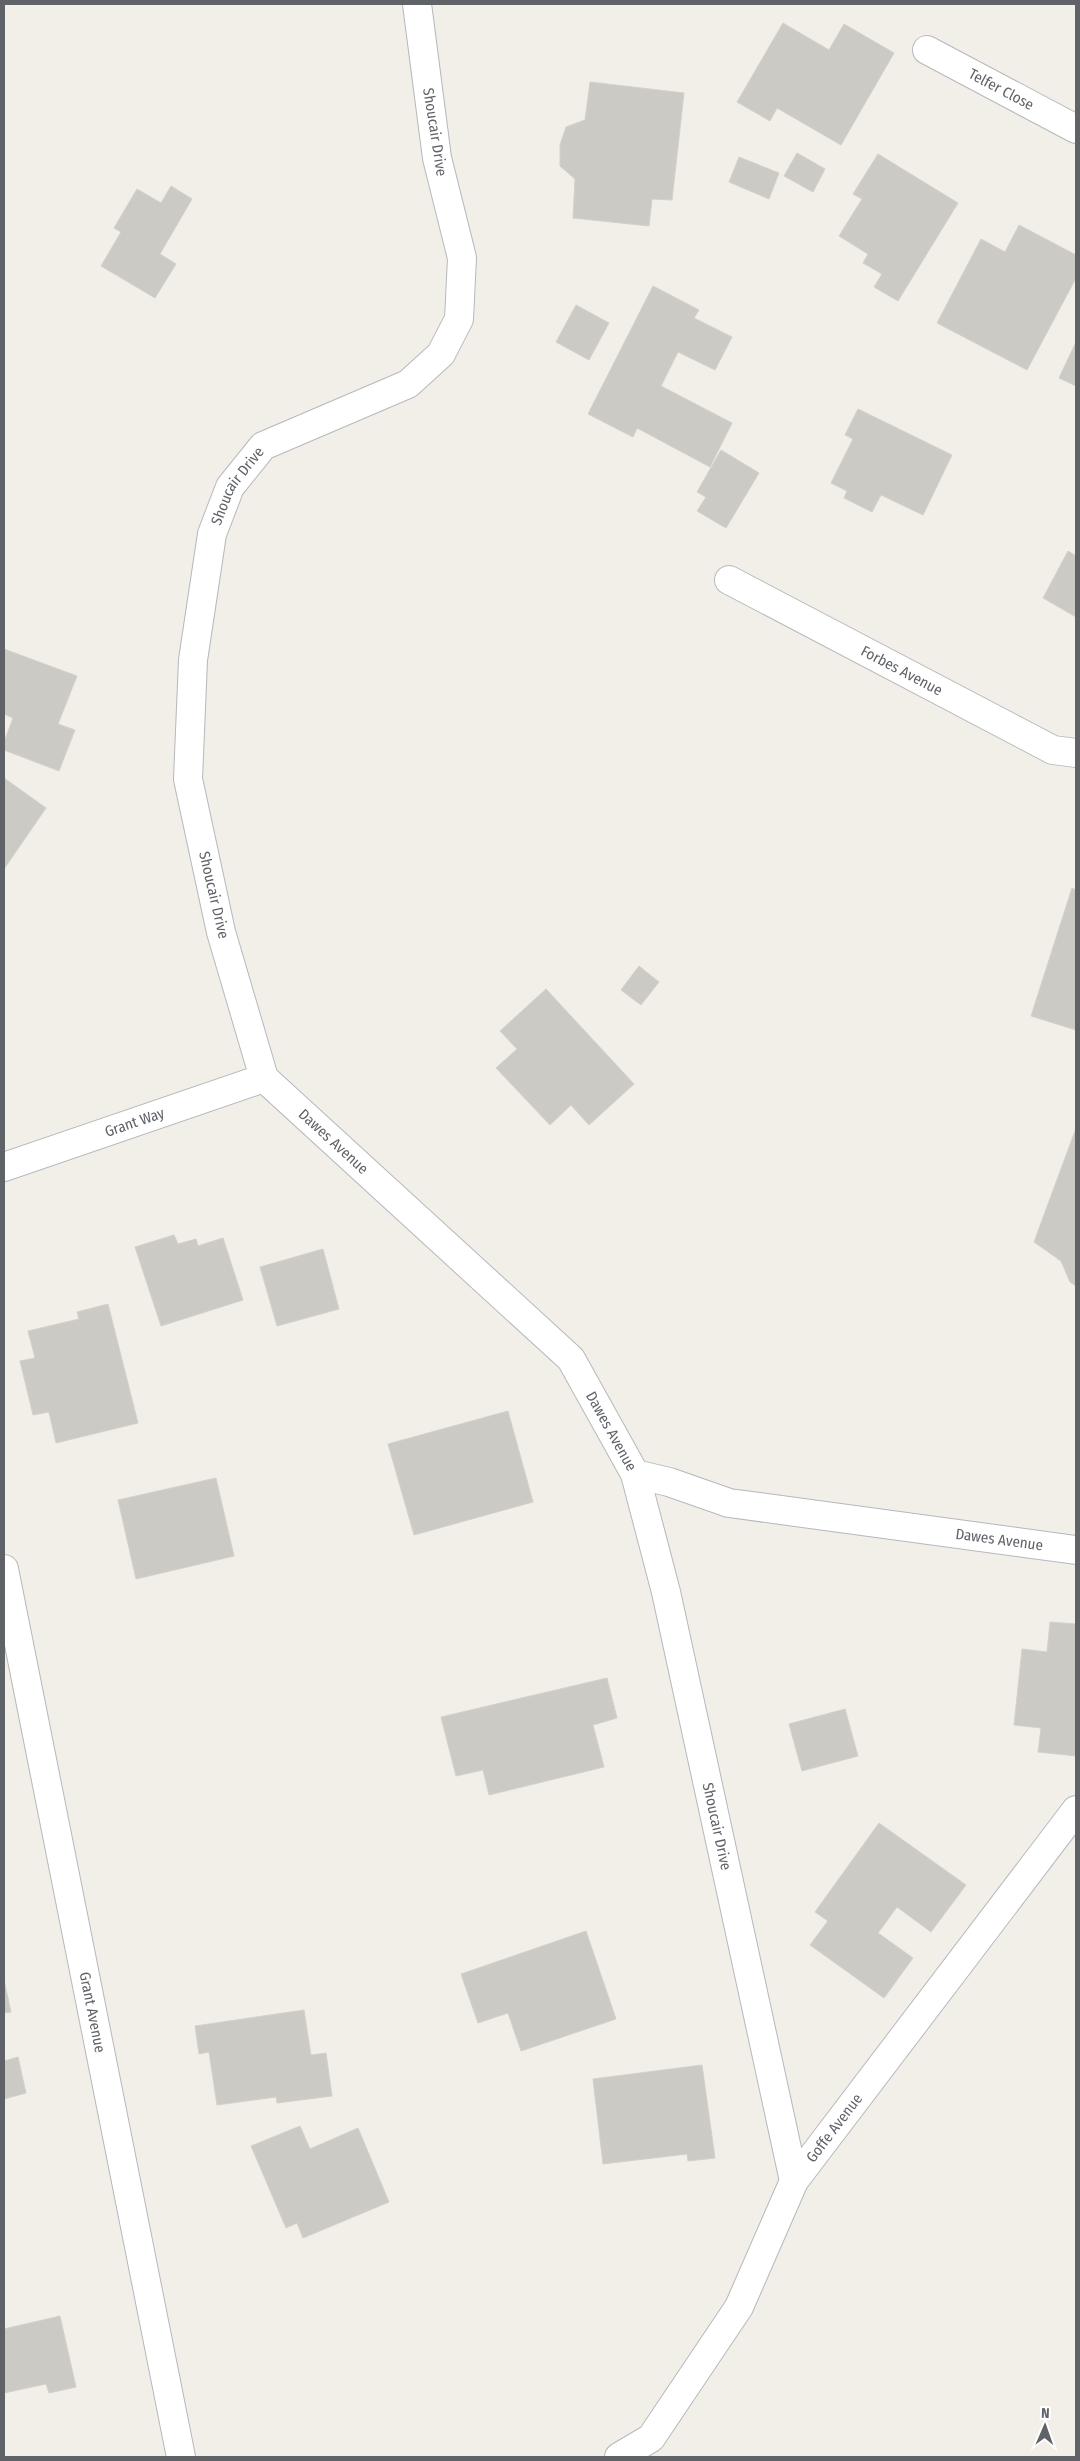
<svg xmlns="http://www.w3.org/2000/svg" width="1080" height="2461" font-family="'Fira Sans Condensed',sans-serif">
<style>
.building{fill:#cccac5;stroke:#d6d1c6}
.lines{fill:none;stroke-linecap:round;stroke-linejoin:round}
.minor-casing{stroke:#b5b8bc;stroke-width:30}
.minor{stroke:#fff;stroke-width:28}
.labels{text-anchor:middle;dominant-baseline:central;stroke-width:5;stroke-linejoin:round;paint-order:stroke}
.street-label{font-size:15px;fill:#5f6368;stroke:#fff}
</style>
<rect width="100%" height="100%" fill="#f1efe8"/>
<path class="building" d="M 783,23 L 829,50 L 844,24 L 894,53 L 841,145 L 777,108 L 770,121 L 737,102 Z
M 590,82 L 684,93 L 672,200 L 652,199 L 649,226 L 573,218 L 575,179 L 560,166 L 560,145 L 566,127 L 585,120 Z
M 797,153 L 825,169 L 813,192 L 784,176 Z
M 878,154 L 958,203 L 898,301 L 874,287 L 882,274 L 863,263 L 868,254 L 839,236 L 862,199 L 853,194 Z
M 739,157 L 779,173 L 769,199 L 729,182 Z
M 171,186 L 192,199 L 160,254 L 176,264 L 155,298 L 101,266 L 121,232 L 114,228 L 137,189 L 161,203 Z
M 1019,225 L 1076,255 L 1076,278 L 1027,370 L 937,323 L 981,239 L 1005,252 Z
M 653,286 L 699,310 L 694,318 L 732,337 L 715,370 L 678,352 L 661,386 L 732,423 L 710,467 L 637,428 L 633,437 L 588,414 Z
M 576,305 L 609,323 L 589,360 L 556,342 Z
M 1076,342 L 1076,386 L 1059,378 Z
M 858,409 L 952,455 L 923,515 L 881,495 L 872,512 L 844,498 L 847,491 L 831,483 L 853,439 L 845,435 Z
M 721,450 L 759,473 L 726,528 L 697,511 L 706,497 L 697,492 Z
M 1068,551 L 1076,556 L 1076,617 L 1043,598 Z
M 4,649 L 77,676 L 58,724 L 75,730 L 59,771 L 4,750 L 4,742 L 13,718 L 4,714 Z
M 4,778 L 46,808 L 4,869 Z
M 1072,888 L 1076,890 L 1076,1030 L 1031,1016 Z
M 639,966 L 659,982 L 641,1005 L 621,990 Z
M 546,989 L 634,1084 L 589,1125 L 571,1105 L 550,1125 L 496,1068 L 517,1049 L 500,1031 Z
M 1075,1131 L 1076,1131 L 1076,1286 L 1070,1282 L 1061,1261 L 1034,1242 Z
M 174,1235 L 178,1244 L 196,1239 L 198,1246 L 223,1238 L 243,1300 L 161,1326 L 135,1247 Z
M 323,1249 L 339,1309 L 277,1326 L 260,1267 Z
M 108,1304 L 138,1423 L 56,1443 L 49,1412 L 33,1415 L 20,1361 L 35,1358 L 28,1331 L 79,1319 L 77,1312 Z
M 508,1411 L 533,1502 L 414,1535 L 388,1444 Z
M 216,1478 L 234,1556 L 136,1579 L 118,1500 Z
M 1050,1622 L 1076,1624 L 1076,1756 L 1038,1752 L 1041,1728 L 1014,1725 L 1022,1649 L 1047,1652 Z
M 607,1678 L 617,1718 L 593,1725 L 604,1767 L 489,1795 L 483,1770 L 456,1776 L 441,1717 Z
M 845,1709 L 858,1756 L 802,1771 L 789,1724 Z
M 879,1823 L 966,1885 L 931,1932 L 897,1907 L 878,1933 L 913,1958 L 884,1998 L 810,1945 L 828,1921 L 815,1912 Z
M 586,1931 L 616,2019 L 521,2051 L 508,2013 L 478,2023 L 461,1974 Z
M 4,1980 L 11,2012 L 4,2013 Z
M 304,2010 L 311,2055 L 326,2053 L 332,2096 L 277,2103 L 276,2097 L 217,2105 L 209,2052 L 199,2054 L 195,2026 Z
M 18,2057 L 26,2093 L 4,2099 L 4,2061 Z
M 702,2065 L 715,2158 L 688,2161 L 687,2154 L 603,2164 L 593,2079 Z
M 300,2126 L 310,2149 L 358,2128 L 389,2202 L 303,2238 L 297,2223 L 286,2228 L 251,2146 Z
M 60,2316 L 76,2387 L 49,2393 L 46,2384 L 4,2393 L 4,2329 Z"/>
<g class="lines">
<g class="minor-casing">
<g id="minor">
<path id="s1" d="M 927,50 L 1076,129"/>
<path id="s2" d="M 729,580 L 1053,750 L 1076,753"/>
<path id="s3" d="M 264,1078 L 221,932 L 188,779 L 193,660 L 212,534 L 230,487 L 263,446 L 408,384 L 441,354 L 459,319 L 462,258 L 437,158 L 417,4"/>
<path id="s4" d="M 264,1078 L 571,1359 L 635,1474 L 669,1482 L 729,1503 L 1076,1550"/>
<path id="s5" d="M 4,1167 L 264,1078"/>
<path id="s6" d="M 635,1474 L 666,1592 L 794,2181"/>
<path id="s7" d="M 4,1569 L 181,2457"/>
<path id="s8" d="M 619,2457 L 651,2438 L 739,2307 L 794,2181 L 1076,1810"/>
</g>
</g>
<use href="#minor" class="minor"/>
</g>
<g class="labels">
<g class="street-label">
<text stroke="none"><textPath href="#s1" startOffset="84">Telfer Close</textPath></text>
<text transform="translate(435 132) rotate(81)">Shoucair Drive</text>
<text stroke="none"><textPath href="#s3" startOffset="610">Shoucair Drive</textPath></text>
<text stroke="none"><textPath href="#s2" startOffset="195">Forbes Avenue</textPath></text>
<text transform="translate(214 895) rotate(77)">Shoucair Drive</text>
<text stroke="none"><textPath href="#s5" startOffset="138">Grant Way</textPath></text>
<text stroke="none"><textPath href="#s4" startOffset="94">Dawes Avenue</textPath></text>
<text stroke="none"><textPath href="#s4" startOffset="499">Dawes Avenue</textPath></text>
<text stroke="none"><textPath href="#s4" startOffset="919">Dawes Avenue</textPath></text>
<text stroke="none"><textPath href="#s6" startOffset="362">Shoucair Drive</textPath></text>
<text stroke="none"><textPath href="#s7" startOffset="452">Grant Avenue</textPath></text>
<text stroke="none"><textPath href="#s8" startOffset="399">Goffe Avenue</textPath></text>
</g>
</g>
<rect width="1080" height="2461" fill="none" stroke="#5f6368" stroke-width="10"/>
<g transform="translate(1045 2426) rotate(2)" stroke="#ffffff" stroke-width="4" paint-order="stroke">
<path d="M0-4L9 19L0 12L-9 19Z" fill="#5f6368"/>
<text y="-8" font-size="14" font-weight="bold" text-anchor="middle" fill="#5f6368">N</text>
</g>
</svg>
